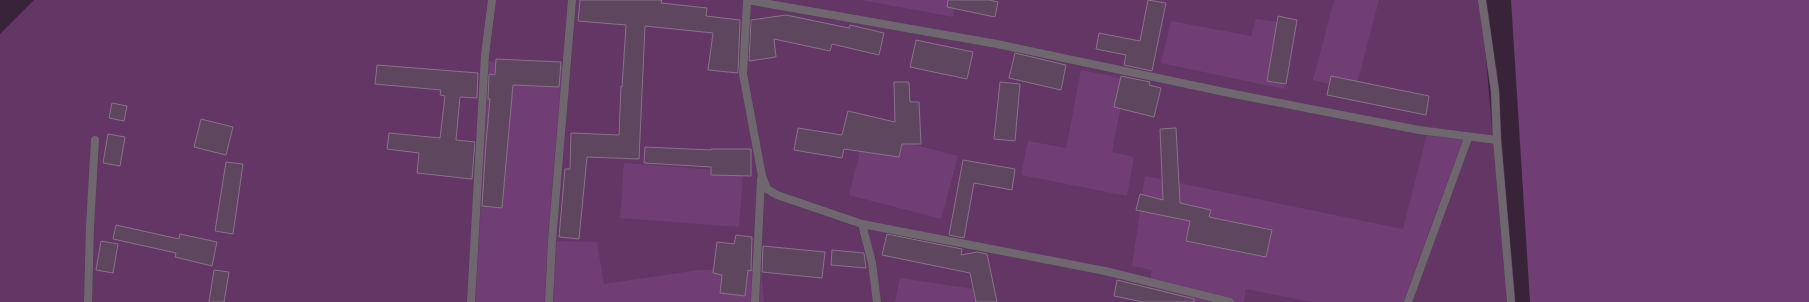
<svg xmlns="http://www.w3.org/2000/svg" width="1809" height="302" font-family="'DM Sans',sans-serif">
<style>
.green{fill:#633666}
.forest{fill:#713d75}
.building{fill:#5e475e;stroke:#8a718a}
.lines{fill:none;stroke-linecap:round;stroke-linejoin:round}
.service-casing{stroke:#533f53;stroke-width:9}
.minor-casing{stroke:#533f53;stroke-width:9}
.tertiary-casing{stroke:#533f53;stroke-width:9}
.service{stroke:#706670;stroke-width:8}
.minor{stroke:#706670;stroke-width:8}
.tertiary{stroke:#706670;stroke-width:8}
</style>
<rect width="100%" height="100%" fill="#382339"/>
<path class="green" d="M 34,0 L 1481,0 L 1507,302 L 0,302 L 0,34 Z"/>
<path class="forest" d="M 861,0 L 955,0 L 953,17 Z
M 1334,0 L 1379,0 L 1355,91 L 1313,80 Z
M 1511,0 L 1809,0 L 1809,302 L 1530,302 Z
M 1256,19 L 1289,23 L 1284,89 L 1161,63 L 1171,21 L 1251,36 Z
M 485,61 L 567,66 L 553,241 L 597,242 L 604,284 L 699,270 L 761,268 L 764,302 L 474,302 Z
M 1081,70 L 1126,79 L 1112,152 L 1134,157 L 1127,196 L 1021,175 L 1028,141 L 1066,148 Z
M 1429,126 L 1466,134 L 1409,302 L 1311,302 L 1246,289 L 1244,302 L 1145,302 L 1152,270 L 1132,266 L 1145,176 L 1403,229 Z
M 865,132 L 958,156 L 941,219 L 849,195 Z
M 624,163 L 743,172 L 739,227 L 620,218 Z
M 900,278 L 994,292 L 992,302 L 895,302 Z"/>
<path class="building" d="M 580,0 L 662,0 L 661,3 L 707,8 L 706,16 L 740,20 L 738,73 L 708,70 L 713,33 L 645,26 L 639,159 L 587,157 L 579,239 L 559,237 L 565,169 L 570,169 L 571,133 L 619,135 L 621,86 L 622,87 L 626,25 L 578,21 Z
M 948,0 L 989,0 L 998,2 L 995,17 L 947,7 Z
M 1148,0 L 1166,3 L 1152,71 L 1124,65 L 1126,55 L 1096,49 L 1099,33 L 1140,41 Z
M 786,15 L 849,28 L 850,25 L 884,33 L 879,55 L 832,44 L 830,51 L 774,39 L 776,57 L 749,61 L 751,20 Z
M 1278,16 L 1297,20 L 1286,84 L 1267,81 Z
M 916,40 L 973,52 L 967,79 L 910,67 Z
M 1015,53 L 1066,65 L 1061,90 L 1009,78 Z
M 496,59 L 561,62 L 559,87 L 513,85 L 502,208 L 482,206 L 486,143 L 490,99 L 488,99 L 489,74 L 495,75 Z
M 377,65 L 478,73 L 477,98 L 460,97 L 456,140 L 475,142 L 472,179 L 417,173 L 419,153 L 387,149 L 389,133 L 440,138 L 445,96 L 440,95 L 441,90 L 375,84 Z
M 1121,76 L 1150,82 L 1149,85 L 1161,88 L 1154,117 L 1114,107 Z
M 1331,76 L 1429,96 L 1426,115 L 1327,95 Z
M 894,82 L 909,82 L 910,102 L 919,102 L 921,144 L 902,144 L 899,157 L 844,149 L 842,158 L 794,150 L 798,128 L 842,135 L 848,111 L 895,122 Z
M 1000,82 L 1020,84 L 1015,141 L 994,139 Z
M 112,103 L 127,106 L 124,121 L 109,118 Z
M 201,119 L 233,127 L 226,155 L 194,147 Z
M 1176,128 L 1180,203 L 1211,210 L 1209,217 L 1272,230 L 1266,257 L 1186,241 L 1190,221 L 1136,210 L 1140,194 L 1163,200 L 1160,129 Z
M 108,134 L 125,137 L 120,166 L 103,163 Z
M 645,147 L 711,150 L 711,149 L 751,149 L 751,176 L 711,175 L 711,167 L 644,163 Z
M 963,160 L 1015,169 L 1012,190 L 974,183 L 964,238 L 949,235 Z
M 226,162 L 243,164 L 233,234 L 215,231 Z
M 116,225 L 179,239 L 180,234 L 217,242 L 212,266 L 175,257 L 176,253 L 113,239 Z
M 887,234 L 962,249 L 961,255 L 977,252 L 987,254 L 997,302 L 976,302 L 970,273 L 882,255 Z
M 736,235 L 752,237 L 751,271 L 748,270 L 745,296 L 720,293 L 722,275 L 713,273 L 717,242 L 734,244 Z
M 101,241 L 118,244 L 113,273 L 96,270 Z
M 763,246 L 825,252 L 822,278 L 762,272 Z
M 832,250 L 864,253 L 866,268 L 831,265 Z
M 214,270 L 229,272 L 224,302 L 209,302 Z
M 1117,280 L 1194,299 L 1194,302 L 1143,302 L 1114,296 Z"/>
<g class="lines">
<g class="service-casing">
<path id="service" d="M 747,1 L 743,74 L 762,176 L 767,189 L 777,195 L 862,224 L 1105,271 L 1230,302
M 862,224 L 872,263 L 877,302
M 88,302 L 90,226 L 95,140
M 471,302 L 485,55 L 492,0
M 549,302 L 552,241 L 572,0
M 755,302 L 761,179
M 1408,302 L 1468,138"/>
</g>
<g class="minor-casing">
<path id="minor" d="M 747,0 L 997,44 L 1234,94 L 1419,130 L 1497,140"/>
</g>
<g class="tertiary-casing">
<path id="tertiary" d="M 1482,0 L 1495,91 L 1497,140 L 1511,302"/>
</g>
<use href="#service" class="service"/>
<use href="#minor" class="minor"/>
<use href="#tertiary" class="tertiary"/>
</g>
</svg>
